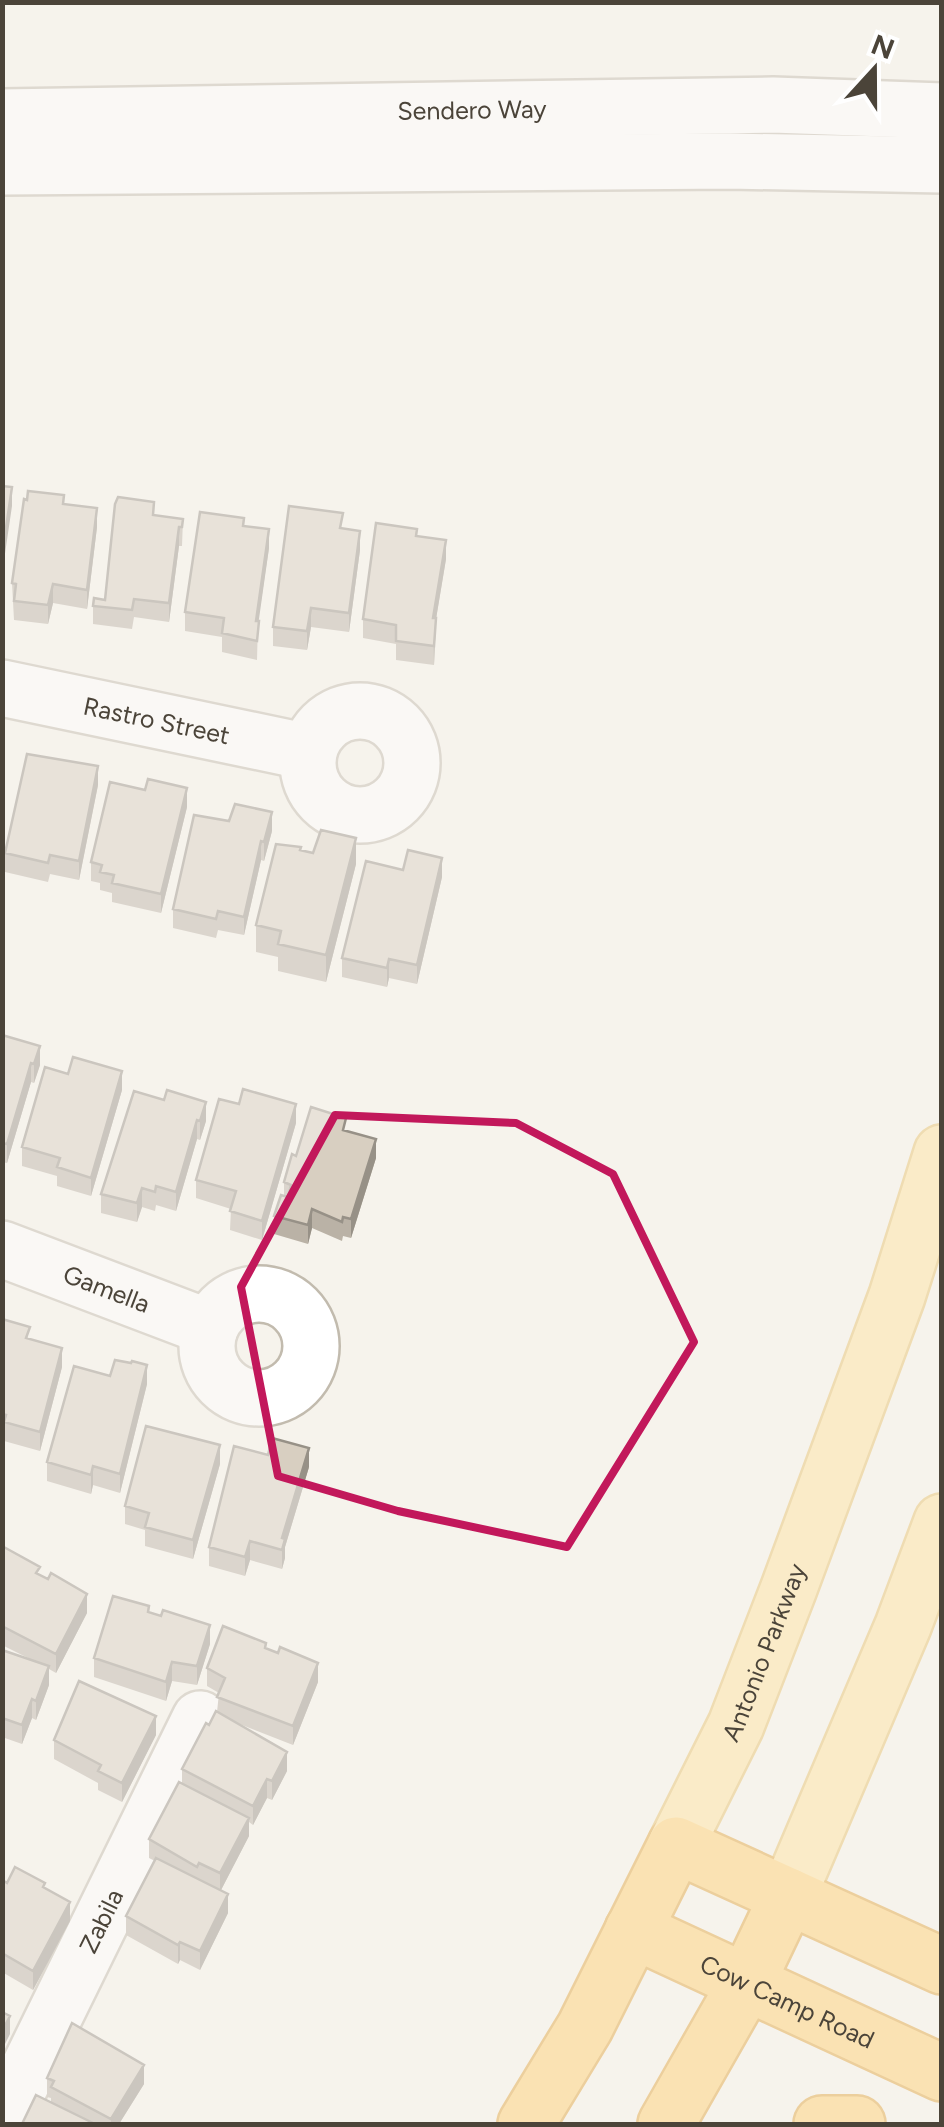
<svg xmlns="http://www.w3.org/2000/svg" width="944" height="2127" font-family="Figtree,sans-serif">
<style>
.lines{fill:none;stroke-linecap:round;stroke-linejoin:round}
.minor-casing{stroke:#c2bbae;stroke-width:60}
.major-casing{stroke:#e6c16a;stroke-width:60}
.highway-casing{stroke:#e0a43c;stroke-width:60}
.minor{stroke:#fff;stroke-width:55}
.major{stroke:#ffe39c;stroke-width:55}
.highway{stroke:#ffcf6e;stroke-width:55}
.wall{fill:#bab2a6}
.shaded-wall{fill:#979187}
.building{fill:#d8cfc1;stroke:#979187;stroke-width:2.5}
.marked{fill:none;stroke:#c2185b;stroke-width:8;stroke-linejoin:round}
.labels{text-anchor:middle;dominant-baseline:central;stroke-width:9;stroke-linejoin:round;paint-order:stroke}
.street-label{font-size:25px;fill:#4b4439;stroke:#fff}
</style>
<rect width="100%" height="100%" fill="#f6f3ec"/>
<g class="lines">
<g class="minor-casing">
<g id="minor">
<path id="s1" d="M 2,117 L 773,105 L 942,111"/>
<path d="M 2,167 L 730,161 L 942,165"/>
<path id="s2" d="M 2,688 L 308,752"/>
<circle cx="360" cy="763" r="52"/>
<path id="s3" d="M 2,1249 L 210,1328"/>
<circle cx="259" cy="1346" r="52"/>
<path id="s4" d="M 2,2123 L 200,1719"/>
</g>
</g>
<g class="major-casing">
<g id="major">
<path id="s5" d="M 676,1845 L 736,1725 L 789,1588 L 897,1296 L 942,1153"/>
<path d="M 788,1896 L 903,1626 L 942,1522"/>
</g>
</g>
<g class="highway-casing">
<g id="highway">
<path id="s6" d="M 633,1930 L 942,2073"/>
<path d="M 526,2124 L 585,2027 L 676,1845 L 942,1966"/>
<path d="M 666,2124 L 747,1982 L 788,1896"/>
<path d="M 822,2124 L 857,2124"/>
</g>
</g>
<use href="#minor" class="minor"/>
<use href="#major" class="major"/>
<use href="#highway" class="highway"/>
</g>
<path class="wall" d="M 64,504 L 97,527 L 87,609 L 53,603 L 48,624 L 14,620 L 12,583 Z
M 154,515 L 183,519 L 182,546 L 179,546 L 169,622 L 134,617 L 132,629 L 93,624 L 93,606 L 105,600 Z
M 244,526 L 269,548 L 258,621 L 257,660 L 222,652 L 222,637 L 185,631 L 185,612 Z
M 343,528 L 360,550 L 349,632 L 311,627 L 307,650 L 273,646 L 273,627 Z
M 417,536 L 446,559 L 436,619 L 434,665 L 396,660 L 396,644 L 363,638 L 363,619 Z
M 98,785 L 79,880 L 50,874 L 48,882 L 5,872 L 5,853 Z
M 187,807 L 161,913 L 112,902 L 112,893 L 100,890 L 100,883 L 91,881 L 91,862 Z
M 272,831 L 264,861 L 261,860 L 244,935 L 218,930 L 216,938 L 173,928 L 173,909 Z
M 301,850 L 356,864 L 326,982 L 278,971 L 278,957 L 256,952 L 256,925 Z
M 403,870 L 442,877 L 417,984 L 389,978 L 387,987 L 342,977 L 342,958 Z
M 2,1035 L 40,1065 L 34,1083 L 31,1082 L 7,1163 L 2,1162 Z
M 122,1090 L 91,1196 L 57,1186 L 57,1176 L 22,1166 L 22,1147 Z
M 164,1100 L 206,1121 L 200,1140 L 197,1139 L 176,1211 L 156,1205 L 155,1211 L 142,1207 L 137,1222 L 101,1213 L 101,1194 Z
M 239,1104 L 296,1123 L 262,1240 L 230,1230 L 231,1209 L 196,1198 L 196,1180 Z
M 346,1131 L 376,1158 L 351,1238 L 343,1236 L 342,1241 L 312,1228 L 308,1244 L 274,1234 L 274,1216 L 284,1196 L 284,1182 L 296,1156 Z
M 2,1319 L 30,1339 L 62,1367 L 40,1451 L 4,1441 L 4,1433 L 2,1433 Z
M 110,1376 L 147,1384 L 120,1493 L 93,1485 L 91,1494 L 47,1481 L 47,1462 Z
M 220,1464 L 193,1559 L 145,1546 L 145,1530 L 125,1524 L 125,1506 Z
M 309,1467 L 285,1547 L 285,1558 L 282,1569 L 250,1560 L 245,1576 L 209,1566 L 209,1547 Z
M 2,1546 L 87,1613 L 56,1673 L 49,1669 L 49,1685 L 36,1720 L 32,1718 L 22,1744 L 2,1737 L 2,1650 L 32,1660 L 2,1645 Z
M 149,1612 L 210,1644 L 197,1685 L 172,1681 L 166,1701 L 94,1677 L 94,1658 Z
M 266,1648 L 318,1682 L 293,1745 L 237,1723 L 287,1771 L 272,1800 L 267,1798 L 253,1825 L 249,1822 L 249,1836 L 221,1890 L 228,1913 L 200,1970 L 180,1960 L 178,1964 L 126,1935 L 126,1916 L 155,1861 L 149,1858 L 149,1839 L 182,1783 L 182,1769 L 217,1712 L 219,1693 L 207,1686 L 207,1668 Z
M 156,1735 L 122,1802 L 98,1790 L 98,1783 L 54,1759 L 54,1740 Z
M 2,1883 L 7,1883 L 45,1889 L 70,1921 L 33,1990 L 2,1972 Z
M 47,2078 L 144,2084 L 119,2124 L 22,2124 L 51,2102 L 51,2098 L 47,2097 Z"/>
<path class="shaded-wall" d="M 12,487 L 12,506 L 2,574 L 2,555 Z
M 97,508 L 97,527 L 87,609 L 87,590 Z
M 179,527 L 179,546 L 169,622 L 169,603 Z
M 269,529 L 269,548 L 256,640 L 256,621 Z
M 360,531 L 360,550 L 349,632 L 349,613 Z
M 446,540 L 446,559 L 436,619 L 434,665 L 433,618 Z
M 53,584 L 53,603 L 48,624 L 48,605 Z
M 311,608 L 311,627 L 307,650 L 307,631 Z
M 5,762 L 5,781 L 2,788 L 2,769 Z
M 98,766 L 98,785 L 79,880 L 79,861 Z
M 187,788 L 187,807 L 161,913 L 161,894 Z
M 272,812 L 272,831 L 264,861 L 264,842 Z
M 356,838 L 356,864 L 326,982 L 326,955 Z
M 261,841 L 261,860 L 244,935 L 244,917 Z
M 442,858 L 442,877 L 417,984 L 417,965 Z
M 389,959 L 389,978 L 387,987 L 387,968 Z
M 40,1046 L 40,1065 L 34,1083 L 34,1064 Z
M 31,1063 L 31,1082 L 7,1163 L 7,1144 Z
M 122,1071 L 122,1090 L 91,1196 L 91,1178 Z
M 206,1102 L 206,1121 L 200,1140 L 200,1121 Z
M 296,1104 L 296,1123 L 262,1240 L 262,1221 Z
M 197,1120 L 197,1139 L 176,1211 L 176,1192 Z
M 376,1139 L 376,1158 L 351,1238 L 351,1219 Z
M 142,1188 L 142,1207 L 137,1222 L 137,1203 Z
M 312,1209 L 312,1228 L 308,1244 L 308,1225 Z
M 62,1348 L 62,1367 L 40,1451 L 40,1432 Z
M 147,1365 L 147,1384 L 120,1493 L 120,1474 Z
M 220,1445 L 220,1464 L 193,1559 L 193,1540 Z
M 309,1448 L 309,1467 L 285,1547 L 285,1558 L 282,1569 L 282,1538 Z
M 93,1466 L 93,1485 L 91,1494 L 91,1475 Z
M 250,1541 L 250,1560 L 245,1576 L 245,1557 Z
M 87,1594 L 87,1613 L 56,1673 L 56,1654 Z
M 210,1625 L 210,1644 L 197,1685 L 197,1666 Z
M 172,1662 L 172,1681 L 166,1701 L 166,1682 Z
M 318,1663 L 318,1682 L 293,1745 L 293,1726 Z
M 49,1666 L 49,1685 L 36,1720 L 36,1701 Z
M 32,1699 L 32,1718 L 22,1744 L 22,1725 Z
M 156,1716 L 156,1735 L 122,1802 L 122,1783 Z
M 287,1752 L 287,1771 L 272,1800 L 272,1781 Z
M 267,1779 L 267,1798 L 253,1825 L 253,1806 Z
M 249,1818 L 249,1836 L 220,1892 L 220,1873 Z
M 228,1894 L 228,1913 L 200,1970 L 200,1951 Z
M 70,1902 L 70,1921 L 33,1990 L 33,1971 Z
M 180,1942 L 180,1960 L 178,1964 L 178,1945 Z
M 10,2016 L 10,2034 L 2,2050 L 2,2031 Z
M 144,2065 L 144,2084 L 119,2124 L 111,2124 L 111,2119 Z"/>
<path class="building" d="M 2,486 L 12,487 L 2,555 Z
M 28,491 L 64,495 L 63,504 L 97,508 L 87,590 L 53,584 L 48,605 L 14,601 L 16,584 L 12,583 L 24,499 L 27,500 Z
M 118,497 L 154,502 L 153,515 L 183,519 L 182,527 L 179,527 L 169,603 L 134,599 L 132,610 L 93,606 L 94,598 L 105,600 L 115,504 Z
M 289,506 L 343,513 L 340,528 L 360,531 L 349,613 L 311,608 L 307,631 L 273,627 Z
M 200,512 L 244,518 L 243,526 L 269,529 L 256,621 L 259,621 L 257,641 L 222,633 L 224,618 L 185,612 Z
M 376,523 L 417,529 L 416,536 L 446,540 L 433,618 L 436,618 L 434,646 L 396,641 L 396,625 L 363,619 Z
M 27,754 L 98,766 L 79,861 L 50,855 L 48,863 L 5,853 Z
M 148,779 L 187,788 L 161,894 L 112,883 L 114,875 L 100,872 L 102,865 L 91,862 L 110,782 L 145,790 Z
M 235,804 L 272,812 L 264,842 L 261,841 L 244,917 L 218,911 L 216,919 L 173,909 L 194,815 L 229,821 Z
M 321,830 L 356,838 L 326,955 L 278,944 L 281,931 L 256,925 L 276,844 L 301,847 L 300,850 L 313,853 Z
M 408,850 L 442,858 L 417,965 L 389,959 L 387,968 L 342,958 L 366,861 L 403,870 Z
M 2,1035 L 40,1046 L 34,1064 L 31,1063 L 7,1144 L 2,1143 Z
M 73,1057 L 122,1071 L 91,1178 L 57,1167 L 60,1158 L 22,1147 L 45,1067 L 68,1074 Z
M 243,1089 L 296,1104 L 262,1221 L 230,1211 L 236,1191 L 196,1180 L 219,1099 L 239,1104 Z
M 167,1090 L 206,1102 L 200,1121 L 197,1120 L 176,1192 L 156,1186 L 155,1192 L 142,1188 L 137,1203 L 101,1194 L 134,1091 L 164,1100 Z
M 311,1107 L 346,1118 L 343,1130 L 376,1139 L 351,1219 L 343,1217 L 342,1222 L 312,1209 L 308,1225 L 274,1216 L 281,1195 L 288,1197 L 291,1185 L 284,1182 L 292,1154 L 296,1156 Z
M 2,1319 L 30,1327 L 26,1338 L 62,1348 L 40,1432 L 4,1422 L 6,1415 L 2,1414 Z
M 115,1360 L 131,1363 L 132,1361 L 147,1365 L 120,1474 L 93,1466 L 91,1475 L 47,1462 L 74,1366 L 110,1376 Z
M 146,1426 L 220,1445 L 193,1540 L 145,1527 L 149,1513 L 125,1506 Z
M 272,1438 L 309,1448 L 282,1538 L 285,1539 L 282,1550 L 250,1541 L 245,1557 L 209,1547 L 234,1446 L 268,1455 Z
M 2,1546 L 40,1567 L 36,1573 L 48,1579 L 51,1573 L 87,1594 L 56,1654 L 2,1626 Z
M 113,1596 L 149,1606 L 148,1612 L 161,1616 L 163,1610 L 210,1625 L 197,1666 L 172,1662 L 166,1682 L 94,1658 Z
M 223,1626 L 266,1643 L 265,1648 L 278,1653 L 280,1647 L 318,1663 L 293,1726 L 217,1697 L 225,1678 L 207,1668 Z
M 2,1650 L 49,1666 L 36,1701 L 32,1699 L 22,1725 L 2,1718 Z
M 79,1681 L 156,1716 L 122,1783 L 98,1771 L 101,1765 L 54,1740 Z
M 216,1711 L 287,1752 L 272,1781 L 267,1779 L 253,1806 L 182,1769 L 206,1723 L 209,1725 Z
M 179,1782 L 249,1818 L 220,1873 L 199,1863 L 197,1867 L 149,1839 Z
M 156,1858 L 228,1894 L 200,1951 L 180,1942 L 178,1945 L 126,1916 Z
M 15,1867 L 45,1883 L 43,1887 L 70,1902 L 33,1971 L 2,1953 L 2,1883 L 4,1881 L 7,1883 Z
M 2,2012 L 10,2016 L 2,2031 Z
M 72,2023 L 144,2065 L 111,2119 L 51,2087 L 54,2081 L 47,2078 Z
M 36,2095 L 95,2124 L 22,2124 Z"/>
<path d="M0 0H944V2127H0ZM 335,1115 L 516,1123 L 613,1174 L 694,1342 L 567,1547 L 398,1511 L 278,1476 L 241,1287 Z" fill="#f6f3ec" fill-opacity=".55" fill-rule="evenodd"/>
<path class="marked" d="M 335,1115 L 516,1123 L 613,1174 L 694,1342 L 567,1547 L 398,1511 L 278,1476 L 241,1287 Z"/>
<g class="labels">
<g class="street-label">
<text stroke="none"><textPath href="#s1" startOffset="470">Sendero Way</textPath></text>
<text stroke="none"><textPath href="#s2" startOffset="158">Rastro Street</textPath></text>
<text stroke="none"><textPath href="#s3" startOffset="112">Gamella</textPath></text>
<text stroke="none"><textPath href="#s5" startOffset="212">Antonio Parkway</textPath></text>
<text stroke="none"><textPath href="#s4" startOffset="225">Zabila</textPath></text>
<text stroke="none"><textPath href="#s6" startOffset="170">Cow Camp Road</textPath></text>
</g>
</g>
<rect width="944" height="2127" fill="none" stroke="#4b4439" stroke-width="10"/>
<g transform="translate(874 70) rotate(21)" stroke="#ffffff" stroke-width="8" paint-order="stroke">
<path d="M0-8L18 38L0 25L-18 38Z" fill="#4b4439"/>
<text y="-15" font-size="28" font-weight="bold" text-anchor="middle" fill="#4b4439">N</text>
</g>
</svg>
